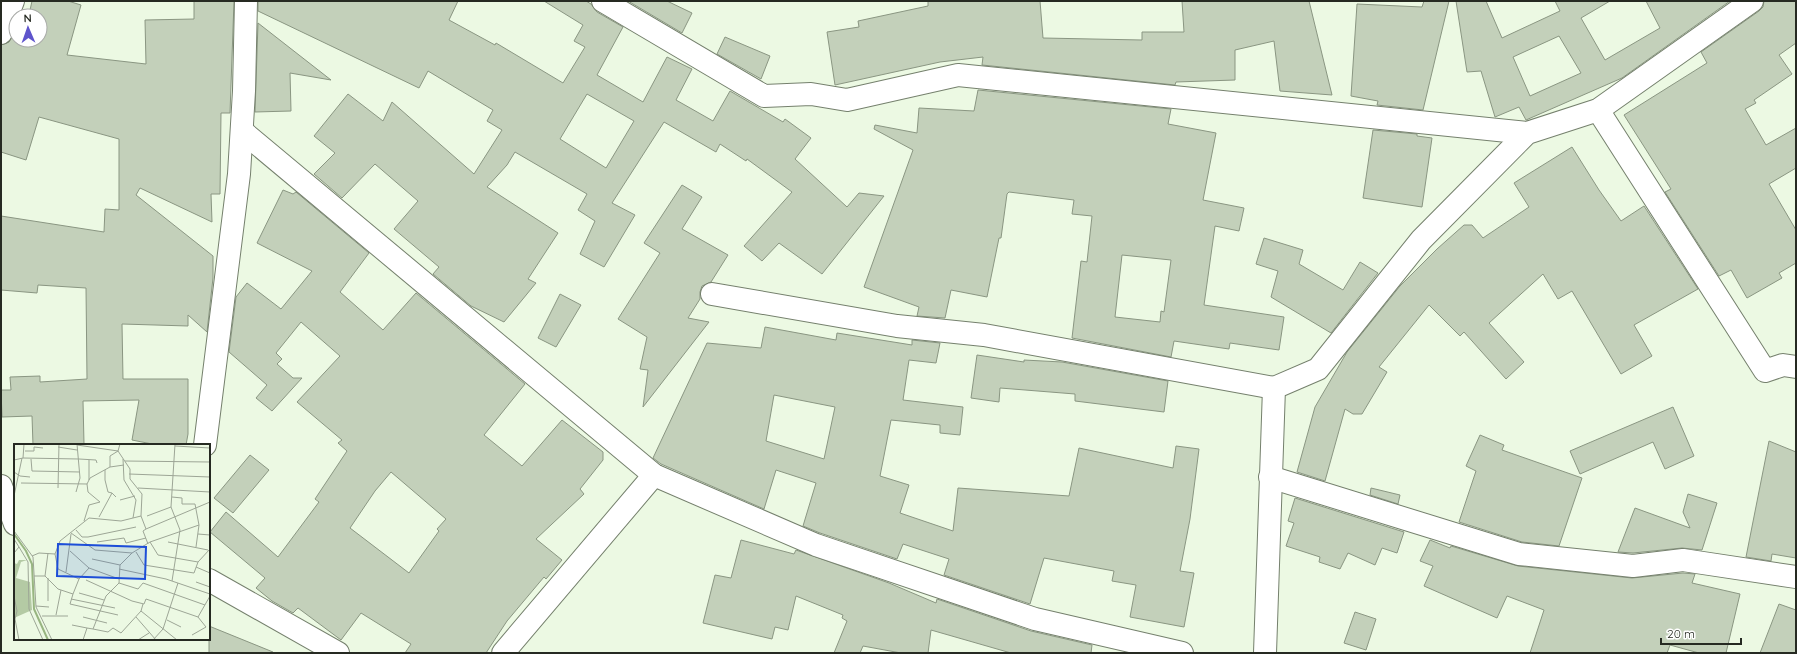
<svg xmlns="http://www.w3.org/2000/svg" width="1797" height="654" font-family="Quicksand,sans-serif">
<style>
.building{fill:#c3d0ba;stroke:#8a9682;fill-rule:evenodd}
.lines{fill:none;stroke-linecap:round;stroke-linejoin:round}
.street-casing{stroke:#75806d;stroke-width:24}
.street{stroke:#fff;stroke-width:22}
.inset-river{fill:none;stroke:#98b581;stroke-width:2}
.inset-road{fill:none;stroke:#9da696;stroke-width:1}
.view{fill:#1d4ed8;fill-opacity:0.15;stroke:#1d4ed8;stroke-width:2}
.inset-edge{fill:none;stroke:#262a22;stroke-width:2}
</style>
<rect width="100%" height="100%" fill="#ecf9e3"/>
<g class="building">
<path d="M32 1H68L81 5 67 55 146 64 145 20 194 19V1H234L230 113H221L220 194H211L212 222 140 188 136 195 213 256V278L207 332 188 315V326L122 324 123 379H188V434L186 445H157L132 440 139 400 83 401 84 444 33 445 32 416 2 417 1 390H11L10 377 40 376V382L87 379 86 288 38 285 37 293 1 290V216L104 232 105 209 119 210V139L39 117 26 160 1 152V45L9 42 16 29V40H40V16H21L23 11 29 15Z"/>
<path d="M258 1H458L449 20 495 45 496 43 563 83 585 47 574 41 583 25 544 1H586L591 4 597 12 623 27 597 75 643 102 667 57 692 69 676 100 713 121 730 91 783 122 785 119 811 138 795 159 847 207 859 193 884 196 822 274 779 243 762 261 744 246 792 192 747 159 746 161 720 144 716 152 664 122 612 203 635 215 604 267 580 254 595 221 578 210 587 194 515 152 507 165 487 187 558 233 528 279 536 283 504 322 471 306 433 274 439 267 394 229 418 201 375 164 342 198 314 174 335 153 314 136 348 94 383 121 392 102 474 174 502 130 487 121 493 110 428 71 419 88 258 11ZM587 94 634 121 606 168 560 139Z"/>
<path d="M628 1H667L692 13 682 33Z"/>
<path d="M928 1H1040L1043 38 1142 40V32H1184L1182 1H1309L1332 95 1280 91 1274 41 1235 50V80L1176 82 1175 85 982 65 983 57 940 62 835 85 827 32 859 27 858 21 928 6Z"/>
<path d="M1424 1H1449L1423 110 1377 105 1378 101 1351 96 1357 4 1422 7Z"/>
<path d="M1456 1H1486L1502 38 1560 11 1555 1H1610L1581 18 1605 60 1660 28 1646 1H1730L1622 78 1526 120 1519 107 1495 117 1481 71 1467 72ZM1559 36 1581 73 1530 96 1513 57Z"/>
<path d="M1764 1H1796V43L1779 55 1792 74 1754 100 1756 103 1745 109 1766 145 1796 128V168L1769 184 1796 230V263L1779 273 1782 278 1747 298 1731 270 1719 276 1665 192 1671 189 1624 115 1707 63 1701 52 1759 11 1763 7Z"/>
<path d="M258 23 331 80 290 73 291 111 255 112Z"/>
<path d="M725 37 770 56 761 79 717 54Z"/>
<path d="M978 90 1171 109 1168 124 1216 133 1203 200 1244 208 1239 231 1215 226 1204 305 1284 317 1279 350 1230 343 1229 349 1174 341 1171 357 1072 338 1081 261 1087 262 1092 216 1072 214 1074 200 1009 192 1007 194 1001 238H999L987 297 951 290 945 318 917 316 919 307 864 287 913 150 874 129 875 125 917 133 919 108 974 111ZM1122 255 1171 260 1164 312 1161 311 1160 322 1115 317Z"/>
<path d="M1373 130 1417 134V136L1432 138 1422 207 1363 198Z"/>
<path d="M1572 147 1599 190 1621 221 1644 206 1698 289 1634 325 1652 356 1621 374 1572 291 1558 299 1543 274 1489 323 1524 362 1506 379 1464 332 1460 336 1429 305 1379 367 1387 372 1362 414H1353L1345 409 1325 481 1297 472 1315 407 1347 352 1400 286 1437 249 1464 225H1472L1483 238 1529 207 1514 183Z"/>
<path d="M682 185 702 197 682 229 728 255 711 282 702 286 700 292V299L688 318 709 322 643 407 648 370 640 369 647 337 618 319 660 253 644 243Z"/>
<path d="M283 190 293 194 296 192 369 253 340 292 383 330 416 293 525 384 484 435 522 466 562 420 603 452V460L580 489 584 494 536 539 562 560 546 579 544 577 507 621 486 653H405L411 644 361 613 341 640 298 608 293 613 272 601 256 588 265 578 210 532 226 512 278 557 319 502 315 499 347 451 338 443 342 440 297 402 340 356 301 322 276 353 282 359 277 364 293 378H302L272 411 256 398 267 385 229 352 236 297 247 283 281 309 312 271 257 243ZM391 472 446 519 437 529 439 531 409 573 350 528 375 491Z"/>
<path d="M1264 238 1303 250 1299 264 1343 290 1360 262 1378 273 1331 333 1271 297 1278 271 1256 264Z"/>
<path d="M560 294 581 305 556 347 538 338Z"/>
<path d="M765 327 836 340 837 333 912 345V340L940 343 936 363 909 360 903 400 963 407 960 435 940 433V425L891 420 880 476 909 485 900 513 953 531 958 488 1069 496 1079 448 1173 468 1176 446 1199 449 1190 519 1180 571 1194 573 1184 627 1130 617 1136 585 1112 581 1114 571 1044 558 1030 604 944 575 949 559 903 544 897 559 820 533 803 526 816 483 776 470 764 509 661 464 653 458 707 343 761 348ZM774 395 835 407 824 459 766 441Z"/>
<path d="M977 355 1024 362V360L1062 362 1168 381 1164 412 1075 401V394L1000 388 999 402 971 398Z"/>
<path d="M1673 407 1694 456 1665 469 1653 442 1580 474 1570 451Z"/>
<path d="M1480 435 1504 445 1502 450 1582 478 1559 546 1522 542 1459 522 1476 471 1466 466Z"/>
<path d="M1769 441 1796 452V558L1772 554 1771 561 1746 557Z"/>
<path d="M250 455 269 470 233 513 214 498Z"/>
<path d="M1371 488 1400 495 1398 504 1370 495Z"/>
<path d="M1688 494 1717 503 1702 550 1682 548 1633 553 1618 552 1635 508 1690 528 1683 512Z"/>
<path d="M1295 498 1404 532 1397 553 1382 548 1375 565 1348 553 1340 569 1319 562 1320 557 1286 546 1294 523 1288 521Z"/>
<path d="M741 540 794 554 796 550 889 583 936 603 937 599 1031 631 1092 645 1091 653H1011L931 630 928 653H901L863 646 860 653H834L847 621 842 618 843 615 796 596 788 630 775 627 772 639 703 623 715 575 731 578Z"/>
<path d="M1430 540 1450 548 1451 546 1518 566 1632 578 1683 573 1695 574 1692 583 1740 594 1726 653H1699L1670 645 1667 653H1530L1544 610 1507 596 1497 618 1424 586 1433 566 1420 561Z"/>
<path d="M1779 604 1796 610V653H1760Z"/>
<path d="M1355 612 1376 619 1366 650 1344 643Z"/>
<path d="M209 626 273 652V653H209Z"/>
</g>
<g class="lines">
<g class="street-casing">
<g id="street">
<path d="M603 1 764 96 811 94 847 100 958 75 1527 133"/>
<path d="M1 33 13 1"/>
<path d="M1598 110 1765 371 1783 365 1796 367"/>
<path d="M242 131 654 475 816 545 1035 619 1182 653"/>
<path d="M712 294 897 326 984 335 1274 388"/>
<path d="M205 445 239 174 244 91 246 1"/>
<path d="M1270 477 1519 554 1633 566 1683 560 1796 577"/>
<path d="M1 486 15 524"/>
<path d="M209 580 338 653"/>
<path d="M503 653 654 475"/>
<path d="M1265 653 1274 388 1318 369 1421 240 1527 133 1598 110 1752 1"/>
</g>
</g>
<use href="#street" class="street"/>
</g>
<g transform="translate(14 444)">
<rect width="196" height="196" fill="#ecf9e3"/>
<path d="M5 116H13L7 118 2 134 16 138 18 166 0 174V119L3 120Z" fill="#b4caa4"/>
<path class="inset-river" d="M0 90 12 107 18 120 20 165 34 196"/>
<path class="inset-road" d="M63 1 104 7M161 2 196 4M44 3 63 6M11 7H20V3L29 4M9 14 10 0M17 15 18 27 66 28M109 15 110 36 122 56 119 74M0 16 9 14 65 15 82 16 83 19M75 16V36M111 17 196 18M96 23 110 21M91 26V36L94 48 98 49M0 28 6 32 16 33M115 30 196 33M7 39 73 40M44 44 45 0M124 44 196 48M62 48 66 34 63 0M106 56 121 52M86 58 74 48 73 40 76 34 96 23V12L104 7M0 67V52L8 14M127 72 132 85 196 58M133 72 157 63M85 73 98 49 102 53M70 77 75 61 86 58M132 85 129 87 134 100M62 86 68 93H74L122 83M0 87 19 113 22 163 38 196M57 89 81 106 118 109M184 90 196 91M0 95 5 103 0 109M83 98 110 94 112 99 132 94M136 98 144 111 184 118M154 98 194 106M5 103 14 118 15 165 29 196M182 103 185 81M56 107 75 124 105 135M122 108 130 121 180 129 184 118 196 105M41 110 46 97 75 74 107 77 127 72 128 50 116 35V25L104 7 106 0M18 112 25 109 41 110 44 125 65 135M78 115 106 121M182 123 196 129M105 125 152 135 196 150M52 128 57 90M20 132H31L44 145 59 150 56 160 104 171M31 132 34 109M72 136 118 157 130 160 132 155 184 173 192 183 178 191M158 137 166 86 157 63 161 0M182 138 196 143M105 139 124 145 129 139 191 161M65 149 90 156M59 150 65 135 75 124M0 152 3 167 1 175 5 196M57 155 101 164M34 157V134M22 162 35 163M127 167 163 196M42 171 47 146M28 172H54M69 173 93 179M122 173 142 196M184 173 196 152M153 176 167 183M58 181 73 184M79 185 94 188 99 184 107 189 127 167 129 160M69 196 73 184 79 185 92 152 105 139 106 121 118 109 136 98 185 81 181 60H168V54L158 53M124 196 135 189M139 196 149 185 164 139"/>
<path class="view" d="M44 100 132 103 131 135 43 132Z"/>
<rect width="196" height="196" class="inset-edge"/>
</g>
<rect width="1797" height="654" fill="none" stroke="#262a22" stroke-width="4"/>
<g transform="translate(28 28) rotate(358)"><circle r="19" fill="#ffffff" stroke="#a8aaa7"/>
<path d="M0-3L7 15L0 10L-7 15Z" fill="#5e54cc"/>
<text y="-6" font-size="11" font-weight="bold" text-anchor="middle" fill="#262a22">N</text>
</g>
<path d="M1661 638v6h80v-6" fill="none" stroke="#262a22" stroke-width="2"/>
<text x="1667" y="638" font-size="12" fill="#262a22" stroke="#ffffff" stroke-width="3" paint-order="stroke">20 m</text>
</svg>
